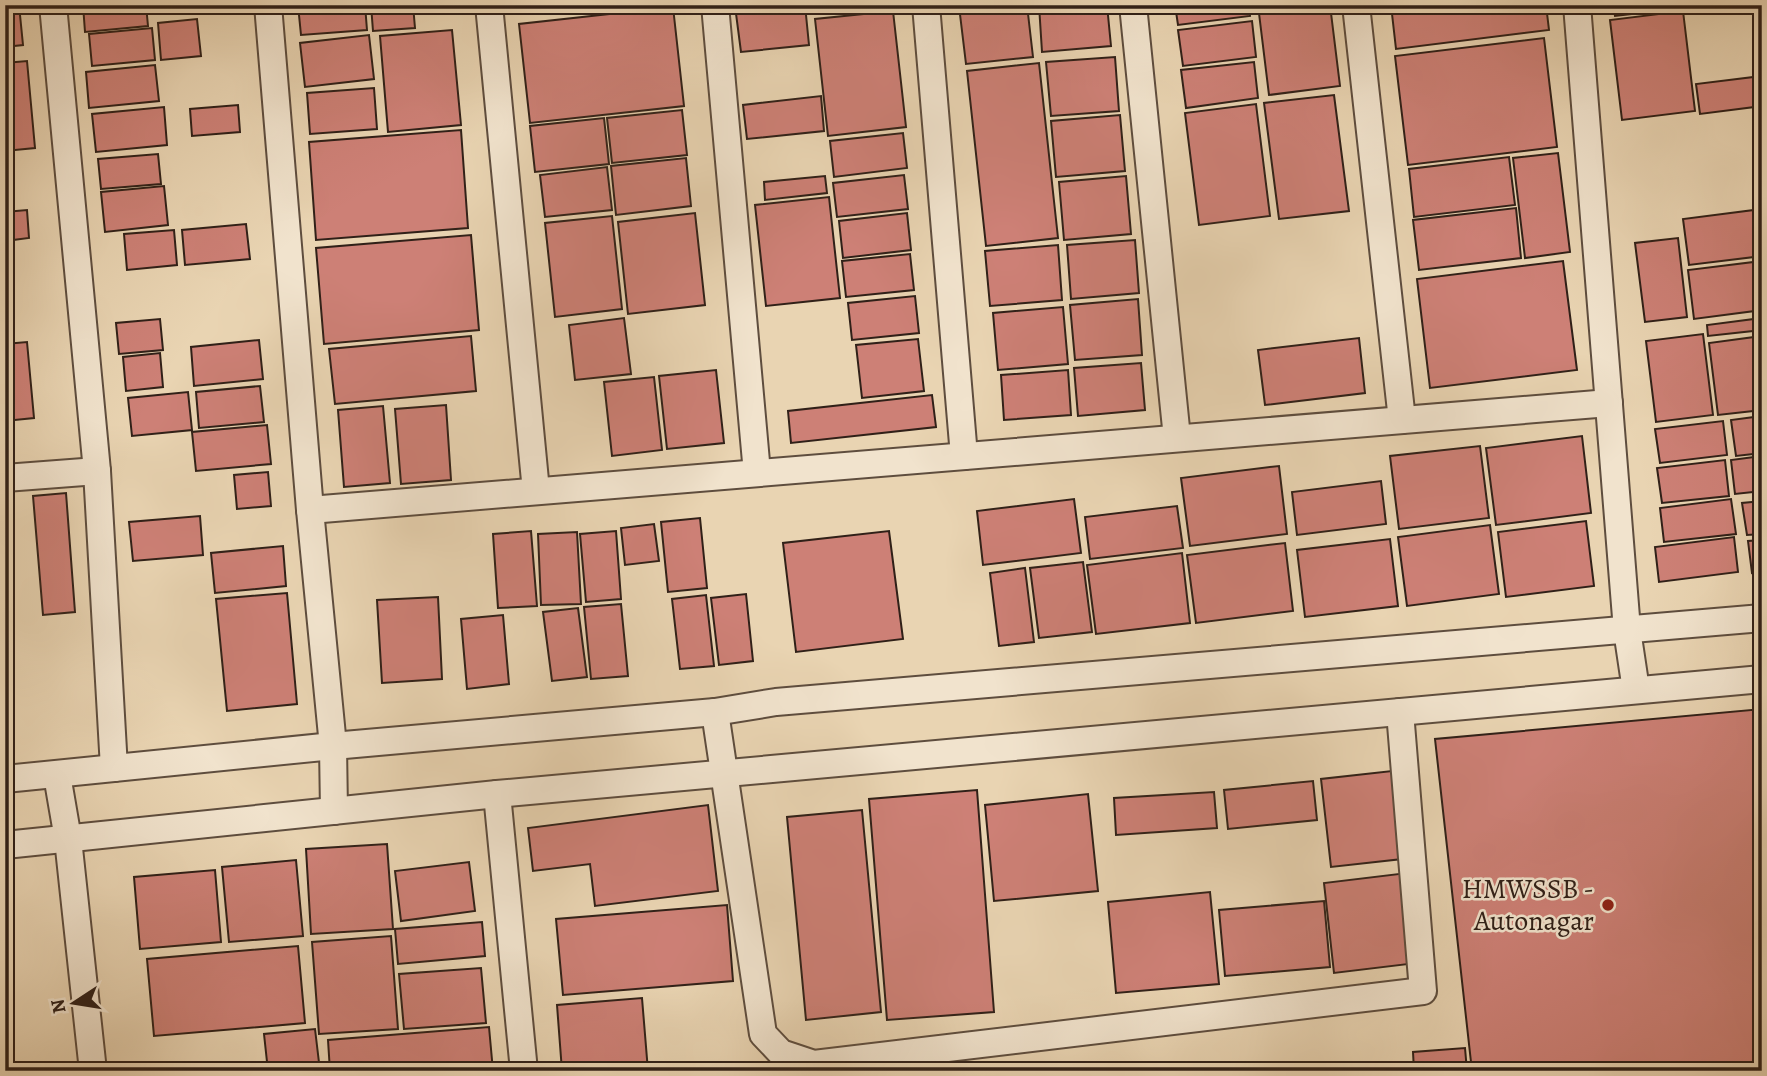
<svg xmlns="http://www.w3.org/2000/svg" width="1767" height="1076" font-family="Alegreya,serif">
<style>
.building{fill:#cd8076;stroke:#302018;stroke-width:2}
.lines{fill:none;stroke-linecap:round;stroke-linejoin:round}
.street-casing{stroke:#5e4d3e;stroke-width:30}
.street{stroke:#f1e3cd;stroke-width:26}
.poi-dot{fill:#8f2418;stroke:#f1e3cd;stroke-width:2.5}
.labels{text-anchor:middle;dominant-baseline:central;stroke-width:5;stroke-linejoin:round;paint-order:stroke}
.poi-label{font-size:28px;fill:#302018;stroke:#f1e3cd;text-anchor:end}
</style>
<rect width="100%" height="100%" fill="#e9d4b2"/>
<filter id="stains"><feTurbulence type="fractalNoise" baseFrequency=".00286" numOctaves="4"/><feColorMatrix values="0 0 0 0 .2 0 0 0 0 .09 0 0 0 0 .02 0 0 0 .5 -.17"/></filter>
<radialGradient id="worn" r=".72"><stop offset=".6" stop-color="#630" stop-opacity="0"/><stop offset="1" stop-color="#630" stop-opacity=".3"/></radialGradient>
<g class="building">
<path d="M5 5H19L23 45 5 47Z"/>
<path d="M83 5H146L148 26 85 32Z"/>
<path d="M298 5H365L367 30 301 35Z"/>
<path d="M371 5H413L415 28 373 31Z"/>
<path d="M597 5H641L597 10Z"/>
<path d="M746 5H805L809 45 741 52 735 6Z"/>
<path d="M1027 5 1033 57 966 64 959 6Z"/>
<path d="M1039 5H1107L1111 46 1042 52Z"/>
<path d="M1175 5H1249L1250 16 1178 25Z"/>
<path d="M1258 5H1330L1340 86 1269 95Z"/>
<path d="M1391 5H1546L1549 30 1396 49Z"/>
<path d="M1613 5H1684V8L1615 16Z"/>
<path d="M673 7 684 106 530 123 519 24Z"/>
<path d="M893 11 906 127 828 136 815 19Z"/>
<path d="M1683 11 1695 111 1622 120 1610 20Z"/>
<path d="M197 19 201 56 161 60 158 23Z"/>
<path d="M1252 21 1256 57 1183 66 1178 30Z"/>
<path d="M152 28 155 60 92 66 89 34Z"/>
<path d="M452 30 461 125 388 132 380 36Z"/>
<path d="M369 35 374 79 305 87 300 43Z"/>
<path d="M1544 38 1557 147 1408 165 1395 56Z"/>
<path d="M1115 57 1119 111 1051 116 1046 62Z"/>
<path d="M27 61 35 148 5 151V63Z"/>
<path d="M1254 62 1258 98 1186 108 1181 70Z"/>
<path d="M1039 63 1058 238 986 246 967 71Z"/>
<path d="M155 65 159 101 89 108 86 72Z"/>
<path d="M1762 76V106L1700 114 1696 84Z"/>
<path d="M374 88 377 129 310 134 307 93Z"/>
<path d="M1334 95 1349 211 1279 219 1264 103Z"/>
<path d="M821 96 824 131 747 139 743 105Z"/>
<path d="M1256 104 1270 216 1199 225 1185 113Z"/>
<path d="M238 105 240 132 192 136 190 109Z"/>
<path d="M164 107 167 145 96 152 92 114Z"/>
<path d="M682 110 687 155 612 163 607 118Z"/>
<path d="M1120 115 1125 171 1056 177 1051 121Z"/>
<path d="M604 118 609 164 535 172 530 126Z"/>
<path d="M461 130 468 228 316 240 309 142Z"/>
<path d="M903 133 907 168 834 177 830 141Z"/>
<path d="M1558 153 1570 252 1525 258 1513 158Z"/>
<path d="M158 154 161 184 101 189 98 159Z"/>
<path d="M1509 157 1515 205 1414 217 1409 169Z"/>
<path d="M686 158 691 206 616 215 611 166Z"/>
<path d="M607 167 612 210 545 217 540 175Z"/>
<path d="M904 175 908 209 837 217 833 183Z"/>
<path d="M825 176 827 193 765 200 764 182Z"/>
<path d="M1126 176 1131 234 1064 240 1059 182Z"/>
<path d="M164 186 168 225 105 232 101 192Z"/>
<path d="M829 197 840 298 766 306 755 205Z"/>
<path d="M1516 208 1521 258 1419 270 1413 220Z"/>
<path d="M1762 209V256L1689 265 1683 219Z"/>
<path d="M27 210 29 238 5 241V212Z"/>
<path d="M695 213 705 305 628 314 618 222Z"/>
<path d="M907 213 911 250 843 258 839 221Z"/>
<path d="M612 216 622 309 555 317 545 223Z"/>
<path d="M246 224 250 259 185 265 182 230Z"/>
<path d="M174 230 177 265 127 270 124 234Z"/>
<path d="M471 235 479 330 324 344 316 248Z"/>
<path d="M1678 238 1687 317 1645 322 1635 243Z"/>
<path d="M1135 240 1139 293 1071 299 1067 245Z"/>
<path d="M1058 245 1062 300 990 306 985 251Z"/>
<path d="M910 254 914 290 846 297 842 261Z"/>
<path d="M1563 261 1577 370 1430 388 1417 279Z"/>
<path d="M1762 261V310L1694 319 1688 270Z"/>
<path d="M915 296 919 333 852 340 848 303Z"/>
<path d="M1138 299 1142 355 1075 360 1070 305Z"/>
<path d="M1063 307 1068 364 998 370 993 313Z"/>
<path d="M624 318 631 374 575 380 569 325Z"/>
<path d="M1762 318V330L1708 336 1707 325Z"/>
<path d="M160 319 163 350 119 354 116 323Z"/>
<path d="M1703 334 1713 415 1656 422 1646 341Z"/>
<path d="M471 336 476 391 335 404 329 349Z"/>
<path d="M1762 336V410L1718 415 1709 343Z"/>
<path d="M1359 338 1365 393 1265 405 1258 350Z"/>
<path d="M918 339 924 391 862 398 856 345Z"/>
<path d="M259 340 263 379 194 386 191 347Z"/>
<path d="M27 342 34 418 5 421V344Z"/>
<path d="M160 353 163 387 126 391 123 357Z"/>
<path d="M1141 363 1145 410 1078 416 1074 368Z"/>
<path d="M716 370 724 443 667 449 659 376Z"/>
<path d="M1068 370 1071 415 1004 420 1001 375Z"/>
<path d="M654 377 662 450 612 456 604 382Z"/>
<path d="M260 386 264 422 199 428 196 392Z"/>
<path d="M188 392 192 430 132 436 128 398Z"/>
<path d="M932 395 936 427 791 443 788 411Z"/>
<path d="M446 405 451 480 401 484 395 409Z"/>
<path d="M383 406 390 483 344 487 338 410Z"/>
<path d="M1762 416V453L1736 456 1731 420Z"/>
<path d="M1723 421 1727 455 1660 463 1655 429Z"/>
<path d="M267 425 271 464 196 471 192 432Z"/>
<path d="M1582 436 1591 513 1496 525 1486 448Z"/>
<path d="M1480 446 1489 518 1399 529 1390 456Z"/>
<path d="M1762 456V491L1735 494 1731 460Z"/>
<path d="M1725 460 1729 496 1662 503 1657 468Z"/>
<path d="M1279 466 1287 534 1190 546 1181 478Z"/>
<path d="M268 472 271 506 237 509 234 475Z"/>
<path d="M1381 481 1386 524 1297 535 1292 492Z"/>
<path d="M66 493 75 612 43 615 33 496Z"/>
<path d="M1074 499 1081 553 983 565 977 511Z"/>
<path d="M1731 499 1736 534 1664 542 1660 508Z"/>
<path d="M1762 501V534L1747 535 1742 503Z"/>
<path d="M1177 506 1183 548 1090 559 1085 517Z"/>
<path d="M200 516 203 555 133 561 129 522Z"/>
<path d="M700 518 707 588 668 592 661 522Z"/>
<path d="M1586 521 1594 586 1506 597 1498 532Z"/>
<path d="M654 524 659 561 625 565 621 528Z"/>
<path d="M1490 525 1499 594 1407 606 1398 537Z"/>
<path d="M531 531 537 606 498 608 493 534Z"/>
<path d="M616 531 621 599 586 602 580 534Z"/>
<path d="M889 531 903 639 796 652 783 543Z"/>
<path d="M577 532 581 604 541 605 538 534Z"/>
<path d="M1734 537 1738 572 1659 582 1655 547Z"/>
<path d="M1390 539 1398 606 1305 617 1297 550Z"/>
<path d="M1762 540V571L1752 573 1748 541Z"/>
<path d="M1285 543 1293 611 1196 623 1187 555Z"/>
<path d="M283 546 286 586 215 593 211 553Z"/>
<path d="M1182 553 1190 623 1096 634 1087 565Z"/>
<path d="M1083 562 1092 632 1039 638 1030 568Z"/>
<path d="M1025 568 1034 642 999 646 990 573Z"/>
<path d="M287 593 297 704 227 711 216 599Z"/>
<path d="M746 594 753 661 719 665 711 598Z"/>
<path d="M706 595 714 666 680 669 672 599Z"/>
<path d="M438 597 442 679 382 683 377 600Z"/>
<path d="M621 604 628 676 591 679 584 607Z"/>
<path d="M578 608 587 677 552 681 543 612Z"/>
<path d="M503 615 509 684 467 689 461 619Z"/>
<path d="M1762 709V1071H1472L1435 739Z"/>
<path d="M1401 770 1411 858 1331 867 1321 779Z"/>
<path d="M1313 781 1317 820 1228 829 1224 790Z"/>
<path d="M977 790 994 1012 887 1020 869 799Z"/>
<path d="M1214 792 1217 828 1116 835 1114 798Z"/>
<path d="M1088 794 1098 891 994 901 985 805Z"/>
<path d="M708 805 718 891 595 906 590 864 533 871 528 828Z"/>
<path d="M862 810 881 1012 806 1020 787 817Z"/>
<path d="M387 844 393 929 311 934 306 849Z"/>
<path d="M296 860 303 936 229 942 222 867Z"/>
<path d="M469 862 475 911 401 921 395 871Z"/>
<path d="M215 870 221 942 140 949 134 877Z"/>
<path d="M1407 873 1417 963 1334 973 1324 883Z"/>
<path d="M1210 892 1219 984 1116 993 1108 902Z"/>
<path d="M1324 901 1330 967 1225 976 1219 910Z"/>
<path d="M727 905 733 981 563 995 556 919Z"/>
<path d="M482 922 485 956 398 964 395 929Z"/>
<path d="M391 936 398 1029 319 1034 312 942Z"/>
<path d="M298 946 305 1023 154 1036 147 959Z"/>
<path d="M481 968 486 1023 404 1029 399 974Z"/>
<path d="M642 998 648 1071H562L557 1005Z"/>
<path d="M489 1027 493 1071H330L328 1040Z"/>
<path d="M315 1029 320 1071H268L264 1034Z"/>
<path d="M1465 1048 1467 1071H1414L1413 1052Z"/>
</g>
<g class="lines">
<g class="street-casing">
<g id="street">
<path d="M53 5 97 471 114 768"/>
<path d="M268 5 310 510 333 746 334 811"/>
<path d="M489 5 536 491"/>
<path d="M715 5 757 473"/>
<path d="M926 5 964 456"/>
<path d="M1133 5 1177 438"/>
<path d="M1356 5 1402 420"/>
<path d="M1577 5 1627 630 1636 690"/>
<path d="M5 478 97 471"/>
<path d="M310 510 1609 403"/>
<path d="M715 712 763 1034 781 1053 814 1064 1423 991 1400 712"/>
<path d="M57 775 68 839 93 1071"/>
<path d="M5 779 333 746 715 712 776 702 1762 618"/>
<path d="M497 794 524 1071"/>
<path d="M5 845 497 794 1762 679"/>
</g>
</g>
<use href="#street" class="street"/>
</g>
<circle class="poi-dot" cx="1608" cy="905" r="7"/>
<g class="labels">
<g class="poi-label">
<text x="1594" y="889">HMWSSB -<tspan x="1594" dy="32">Autonagar</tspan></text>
</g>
</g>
<rect width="1767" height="1076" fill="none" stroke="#e9d4b2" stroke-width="28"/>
<rect x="7" y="7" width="1753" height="1062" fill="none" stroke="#302018" stroke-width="3.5"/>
<rect x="14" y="14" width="1739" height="1048" fill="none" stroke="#302018" stroke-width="2"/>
<g transform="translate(74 1003) rotate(258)" stroke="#f1e3cd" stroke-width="5" paint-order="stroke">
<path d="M0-5L12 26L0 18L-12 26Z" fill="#302018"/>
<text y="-10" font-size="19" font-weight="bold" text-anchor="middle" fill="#302018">N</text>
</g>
<rect width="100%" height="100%" filter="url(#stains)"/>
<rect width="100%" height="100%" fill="url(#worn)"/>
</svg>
